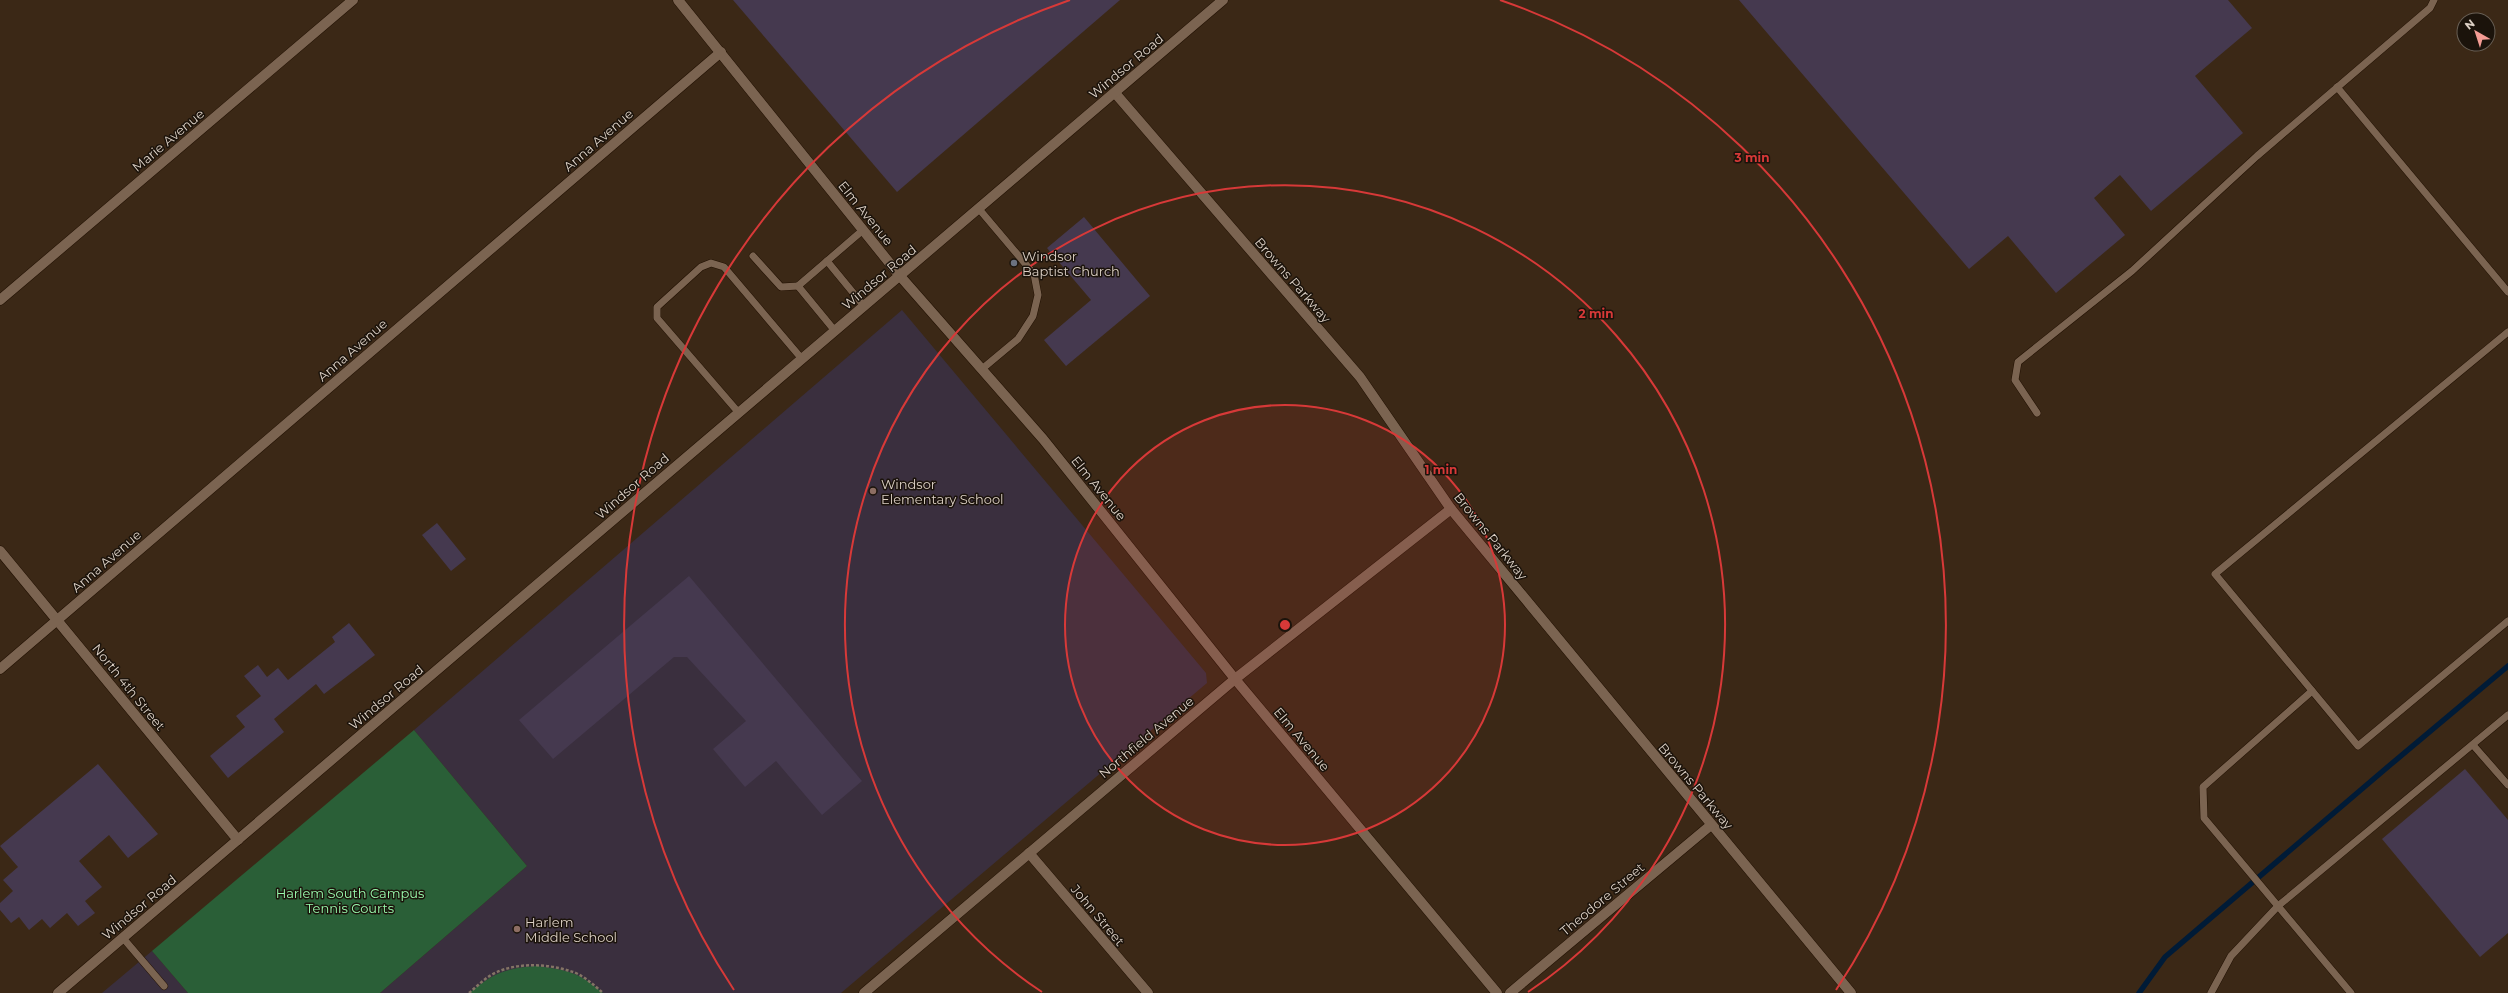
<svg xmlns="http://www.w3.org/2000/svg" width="2508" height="993" font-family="Montserrat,sans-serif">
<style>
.education{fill:#3a2f3e}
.green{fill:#2a5f37}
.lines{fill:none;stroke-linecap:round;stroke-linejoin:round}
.stream{stroke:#001b37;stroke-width:5.5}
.building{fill:#45394f}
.service-casing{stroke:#211002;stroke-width:8}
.minor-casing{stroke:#211002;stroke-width:11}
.tertiary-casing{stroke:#211002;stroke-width:11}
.path{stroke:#847465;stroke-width:2.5;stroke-dasharray:3 2;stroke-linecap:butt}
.service{stroke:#7b6451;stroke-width:7}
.minor{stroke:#7b6451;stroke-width:10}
.tertiary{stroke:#7b6451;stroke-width:10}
.ring{fill:none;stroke:#d73938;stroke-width:2}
.worship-dot{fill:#6b7280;stroke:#1b130b;stroke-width:1.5}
.education-dot{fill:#8d6e63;stroke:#1b130b;stroke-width:1.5}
.labels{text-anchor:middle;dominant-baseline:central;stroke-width:3;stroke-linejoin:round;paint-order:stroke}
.street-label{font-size:13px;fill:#dcd0c5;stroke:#1b130b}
.poi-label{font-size:13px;fill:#dcd0c5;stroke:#1b130b;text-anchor:start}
.park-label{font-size:13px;fill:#99fcae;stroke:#1b130b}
.centre{fill:#d73938;stroke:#1b130b;stroke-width:2}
.ring-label{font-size:12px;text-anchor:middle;font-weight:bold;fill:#d73938;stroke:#1b130b;stroke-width:3;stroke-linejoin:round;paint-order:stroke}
</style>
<rect width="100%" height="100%" fill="#3b2816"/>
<g class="education">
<path d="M902 310 1206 673 1207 683 841 993H380L527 866 414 730Z"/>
<path d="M152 951 188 993H102Z"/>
</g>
<g class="green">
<path d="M414 730 527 866 380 993H188L152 951Z"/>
<path d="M537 966C567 970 579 972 603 993H469C493 973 506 968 537 966Z"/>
</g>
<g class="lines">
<path class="stream" d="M2139 993 2165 957 2390 765 2508 666"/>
</g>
<g class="building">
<path d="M733 0H1120L897 192Z"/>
<path d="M1739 0H2228L2252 28 2195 76 2243 133 2151 211 2120 175 2094 198 2125 235 2056 293 2008 236 1969 269Z"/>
<path d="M1084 217 1150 296 1066 366 1044 340 1091 300 1047 248Z"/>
<path d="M437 523 466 559 451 571 422 535Z"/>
<path d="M689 576 862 781 822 815 776 761 745 787 713 749 746 721 687 657H674L553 759 519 720Z"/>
<path d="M349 623 375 655 324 694 316 684 274 719 284 732 228 778 210 756 245 727 236 716 261 696 244 676 258 665 267 677 278 668 288 680 335 642 332 637Z"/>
<path d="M98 764 158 834 128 858 109 835 79 861 102 887 85 901 95 913 78 926 67 913 50 928 42 919 29 930 19 917 11 923 0 910V903L13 891 3 880 18 867 0 846Z"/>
<path d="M2465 769 2508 820V933L2480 957 2382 839Z"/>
</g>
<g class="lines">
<g class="service-casing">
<g id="service">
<path d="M2337 87 2508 292"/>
<path d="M979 209 1034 274 1038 295 1033 316 1018 339 982 369"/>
<path d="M753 256 781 287 798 286"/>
<path d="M827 261 864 306"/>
<path d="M835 331 798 286 863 230"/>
<path d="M2508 332 2215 574 2358 746 2508 621"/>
<path d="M739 413 657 318V307L701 267 711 263 724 267 802 359"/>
<path d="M2037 413 2015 380 2018 362 2132 271 2257 156 2430 8 2434 0"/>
<path d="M2312 691 2203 787 2204 818 2351 993"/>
<path d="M2473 745 2508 785"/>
<path d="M123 938 164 986"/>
<path d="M2211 993 2231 956 2278 906 2508 715"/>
</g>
</g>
<g class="minor-casing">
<g id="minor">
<path d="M678 0 900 276 1043 439 1235 679 1497 993"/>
<path d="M1115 93 1360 377 1451 509 1851 993"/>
<path d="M0 300 353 0"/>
<path d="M0 551 238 840"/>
<path d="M0 669 721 52"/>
<path d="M1029 853 1148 993"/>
<path d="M864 993 1235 679 1451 509"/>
<path d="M1510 993 1711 825"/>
</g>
</g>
<g class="tertiary-casing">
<path id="tertiary" d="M58 993 1223 0"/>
</g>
<path class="path" d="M469 993C475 988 481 982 488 977 510 962 545 963 570 971 582 974 594 985 603 993"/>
<use href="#service" class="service"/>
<use href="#minor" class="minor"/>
<use href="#tertiary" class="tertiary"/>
</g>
<circle cx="1285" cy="625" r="220" fill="#d73938" fill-opacity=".12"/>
<g class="ring">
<circle cx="1285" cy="625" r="220"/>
<path d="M1042 992A440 440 0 1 1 1528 992"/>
<path d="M734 990A661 661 0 0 1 1070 0M1500 0A661 661 0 0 1 1836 990"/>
</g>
<circle class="worship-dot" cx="1014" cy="263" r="4"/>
<g class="education-dot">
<circle cx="873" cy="491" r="4"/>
<circle cx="517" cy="929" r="4"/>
</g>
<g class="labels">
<g class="street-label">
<text transform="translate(1126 66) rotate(-40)">Windsor Road</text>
<text transform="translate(168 140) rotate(-40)">Marie Avenue</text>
<text transform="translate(598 140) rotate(-41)">Anna Avenue</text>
<text transform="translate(866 213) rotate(51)">Elm Avenue</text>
<text transform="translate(879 277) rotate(-40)">Windsor Road</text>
<text transform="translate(1293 280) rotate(49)">Browns Parkway</text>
<text transform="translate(352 350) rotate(-41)">Anna Avenue</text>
<text transform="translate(632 486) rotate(-41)">Windsor Road</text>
<text transform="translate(1099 488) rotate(51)">Elm Avenue</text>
<text transform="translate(1491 536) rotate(51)">Browns Parkway</text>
<text transform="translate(106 561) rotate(-41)">Anna Avenue</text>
<text transform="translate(129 687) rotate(51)">North 4th Street</text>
<text transform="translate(386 697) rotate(-40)">Windsor Road</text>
<text transform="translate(1146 737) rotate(-40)">Northfield Avenue</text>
<text transform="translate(1302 739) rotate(50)">Elm Avenue</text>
<text transform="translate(1696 786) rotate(50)">Browns Parkway</text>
<text transform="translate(1602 899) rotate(-40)">Theodore Street</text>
<text transform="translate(139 907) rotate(-40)">Windsor Road</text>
<text transform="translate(1098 915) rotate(50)">John Street</text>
</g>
<g class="poi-label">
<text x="1022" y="256">Windsor<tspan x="1022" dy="15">Baptist Church</tspan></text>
<text x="881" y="484">Windsor<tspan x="881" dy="15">Elementary School</tspan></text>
<text x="525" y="922">Harlem<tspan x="525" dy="15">Middle School</tspan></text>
</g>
<g class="park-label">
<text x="350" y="893">Harlem South Campus<tspan x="350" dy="15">Tennis Courts</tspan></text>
</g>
</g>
<circle cx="1285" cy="625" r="6" class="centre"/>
<g class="ring-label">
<text x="1752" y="162">3 min</text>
<text x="1596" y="318">2 min</text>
<text x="1441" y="474">1 min</text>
</g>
<g transform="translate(2476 32) rotate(321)"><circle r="19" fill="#1b130b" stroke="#685f55"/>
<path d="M0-3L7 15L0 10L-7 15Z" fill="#f59c94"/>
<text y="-6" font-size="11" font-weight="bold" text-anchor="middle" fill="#dcd0c5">N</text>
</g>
</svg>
